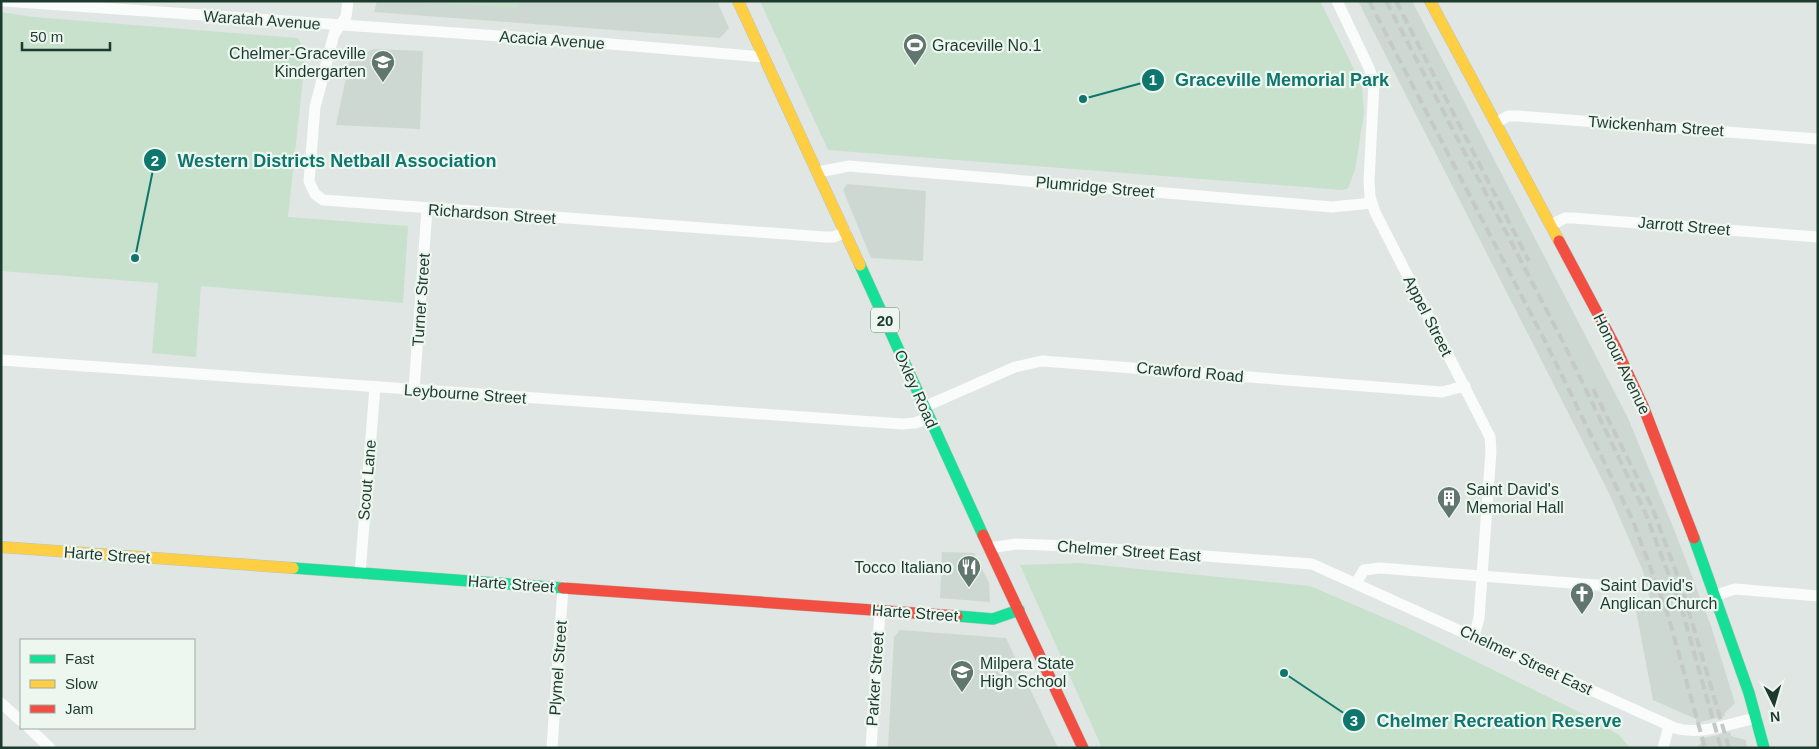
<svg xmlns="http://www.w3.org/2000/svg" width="1819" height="749" font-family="Helvetica,sans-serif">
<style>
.built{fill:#cdd8d2}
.green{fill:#c7e1cc}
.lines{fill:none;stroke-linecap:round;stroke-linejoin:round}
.fast-casing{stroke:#b9c3be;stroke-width:12}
.slow-casing{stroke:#b9c3be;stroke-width:12}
.jam-casing{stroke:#b9c3be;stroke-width:12}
.street{stroke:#fafbfb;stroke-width:11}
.fast{stroke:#16e098;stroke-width:11}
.slow{stroke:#ffcf43;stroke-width:11}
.jam{stroke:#f24e42;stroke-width:11}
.rail{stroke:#c5c9c7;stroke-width:4;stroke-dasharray:10 5;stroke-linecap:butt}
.labels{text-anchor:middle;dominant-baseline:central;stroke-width:4.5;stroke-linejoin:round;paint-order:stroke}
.shield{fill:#edf7f0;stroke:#5b7369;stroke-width:1}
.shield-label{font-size:15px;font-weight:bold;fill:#1d3a2f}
.street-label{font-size:16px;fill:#1d3a2f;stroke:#edf7f0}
.poi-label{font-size:16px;fill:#1d3a2f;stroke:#edf7f0;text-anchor:start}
.leader{fill:none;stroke:#0f766e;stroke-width:2}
.callout-dot{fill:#0f766e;stroke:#edf7f0;stroke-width:2}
.mark-label{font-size:15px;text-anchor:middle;font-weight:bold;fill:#fff}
.callout-label{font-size:18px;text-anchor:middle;font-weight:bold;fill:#0f766e;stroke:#edf7f0;stroke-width:4.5;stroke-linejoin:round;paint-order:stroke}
</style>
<rect width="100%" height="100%" fill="#e0e6e3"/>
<g class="built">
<path d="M377 1H717L729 28 720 38 374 12Z"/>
<path d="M1358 1H1412L1628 418 1675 532 1711 626 1735 703 1725 713V716L1696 723V719L1653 700 1634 600 1650 599 1643 571 1608 491Z"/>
<path d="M374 49 423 51 420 129 336 125 350 59Z"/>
<path d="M847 184 926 191 923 261 871 258 843 190Z"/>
<path d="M942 552 974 553 989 583 990 602 940 598Z"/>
<path d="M900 630 1006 638 1058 748H888L894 637Z"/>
<path d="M1730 732 1731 736 1746 740 1747 748H1696L1701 743 1700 739Z"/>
</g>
<g class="green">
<path d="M396 1H521L517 8Z"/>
<path d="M760 1H1320L1362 85 1364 113 1355 170 1348 188 1343 190 828 150Z"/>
<path d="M1 12 33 17 298 38 303 48 304 69 288 217 408 226 403 303 201 286 196 357 152 353 158 283 1 271Z"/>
<path d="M1079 563 1310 586 1408 628 1593 719 1619 735 1630 748H1102L1020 565Z"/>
</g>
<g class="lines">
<g class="fast-casing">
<g id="fast">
<path d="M860 265 983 535"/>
<path d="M1694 538 1749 693 1764 748"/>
<path d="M293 568 563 588"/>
<path d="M957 616 993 619 1019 610"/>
</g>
</g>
<g class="slow-casing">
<g id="slow">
<path d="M738 1 860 265"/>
<path d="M1430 1 1559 241"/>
<path d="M1 547 293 568"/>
</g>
</g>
<g class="jam-casing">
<g id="jam">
<path d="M1559 241 1615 346 1643 406 1694 538"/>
<path d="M983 535 1083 748"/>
<path d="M563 588 957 616"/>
</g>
</g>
<g class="street">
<path d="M4 1 599 43 763 57"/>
<path d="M348 1 346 17 334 34 315 107 309 181 315 194 323 200 825 237H834L845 232"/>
<path d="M1337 1 1369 68 1374 83 1369 181 1370 197 1375 212 1490 437 1491 451 1479 618 1474 636"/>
<path d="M1496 123 1508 116H1518L1818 139"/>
<path d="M818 172 849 166 1332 207 1372 203"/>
<path d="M1551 225 1565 218H1573L1818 237"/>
<path d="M1 360 902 424 915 423 928 418"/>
<path d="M414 390 427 209"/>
<path d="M924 407 1015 367 1042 361 1442 392 1465 386"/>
<path d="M989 548 1016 544 1070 546 1312 564 1675 728C1701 736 1730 723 1756 718"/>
<path d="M360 573 375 387"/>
<path d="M1356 583 1364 570 1380 568 1622 587"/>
<path d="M1716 595 1735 589 1818 596"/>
<path d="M1 703 21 721"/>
<path d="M29 728 50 748"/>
<path d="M552 748 563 587"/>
<path d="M871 748 880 611"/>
<path d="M1663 748 1669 726"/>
</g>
<use href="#fast" class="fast"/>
<use href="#slow" class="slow"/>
<use href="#jam" class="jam"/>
<g class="rail">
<path d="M1369 1 1547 345 1633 521 1668 615 1705 748"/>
<path d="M1386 1 1561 338 1645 512 1682 610 1721 748"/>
<path d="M1396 1 1529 261"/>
<path d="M1593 389 1652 507 1682 588 1729 748"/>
</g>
</g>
<defs>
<g id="stadium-pin" transform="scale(1.25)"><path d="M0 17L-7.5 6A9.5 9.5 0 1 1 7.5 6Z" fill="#61766e" stroke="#edf7f0"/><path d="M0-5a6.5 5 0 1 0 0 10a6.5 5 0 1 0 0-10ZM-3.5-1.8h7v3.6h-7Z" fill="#fff"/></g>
<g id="school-pin" transform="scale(1.25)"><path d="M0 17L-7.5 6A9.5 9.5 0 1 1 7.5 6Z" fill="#61766e" stroke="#edf7f0"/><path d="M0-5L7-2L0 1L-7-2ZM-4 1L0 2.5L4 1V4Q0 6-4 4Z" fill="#fff"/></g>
<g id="building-pin" transform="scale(1.25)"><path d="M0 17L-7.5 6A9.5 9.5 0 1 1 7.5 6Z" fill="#61766e" stroke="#edf7f0"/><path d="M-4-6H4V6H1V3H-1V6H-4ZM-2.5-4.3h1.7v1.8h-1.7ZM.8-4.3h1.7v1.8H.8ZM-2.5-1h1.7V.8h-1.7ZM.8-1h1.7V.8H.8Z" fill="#fff"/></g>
<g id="restaurant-pin" transform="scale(1.25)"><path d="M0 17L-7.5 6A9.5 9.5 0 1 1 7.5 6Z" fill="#61766e" stroke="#edf7f0"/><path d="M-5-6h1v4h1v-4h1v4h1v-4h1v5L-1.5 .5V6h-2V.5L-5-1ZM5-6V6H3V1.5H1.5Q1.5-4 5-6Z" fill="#fff"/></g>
<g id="church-pin" transform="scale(1.25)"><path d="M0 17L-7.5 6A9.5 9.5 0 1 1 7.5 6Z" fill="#61766e" stroke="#edf7f0"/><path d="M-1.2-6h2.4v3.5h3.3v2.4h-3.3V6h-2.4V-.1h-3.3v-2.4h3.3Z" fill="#fff"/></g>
</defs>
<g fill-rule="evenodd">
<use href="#stadium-pin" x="915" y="45"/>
<use href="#school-pin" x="383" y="62"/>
<use href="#building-pin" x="1449" y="498"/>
<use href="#restaurant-pin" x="969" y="567"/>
<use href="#church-pin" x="1582" y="594"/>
<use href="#school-pin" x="962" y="672"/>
</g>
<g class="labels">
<rect class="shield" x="871" y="307.5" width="28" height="25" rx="4"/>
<g class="shield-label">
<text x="885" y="320">20</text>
</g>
<g class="street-label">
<text transform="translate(262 20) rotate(4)">Waratah Avenue</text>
<text transform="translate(552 40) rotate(4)">Acacia Avenue</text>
<text transform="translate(1656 126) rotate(4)">Twickenham Street</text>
<text transform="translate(1095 187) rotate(5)">Plumridge Street</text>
<text transform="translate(492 214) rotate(4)">Richardson Street</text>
<text transform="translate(1684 226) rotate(5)">Jarrott Street</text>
<text transform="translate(421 300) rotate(-86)">Turner Street</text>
<text transform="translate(1428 316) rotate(63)">Appel Street</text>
<text transform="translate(1622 364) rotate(64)">Honour Avenue</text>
<text transform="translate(1190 372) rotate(5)">Crawford Road</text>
<text transform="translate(916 389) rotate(66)">Oxley Road</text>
<text transform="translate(465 394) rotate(4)">Leybourne Street</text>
<text transform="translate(367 480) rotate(-85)">Scout Lane</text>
<text transform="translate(1129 551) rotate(4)">Chelmer Street East</text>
<text transform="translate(107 555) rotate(4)">Harte Street</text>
<text transform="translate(511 584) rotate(4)">Harte Street</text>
<text transform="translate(915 613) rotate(4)">Harte Street</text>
<text transform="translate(1526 660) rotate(25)">Chelmer Street East</text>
<text transform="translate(558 668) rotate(-86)">Plymel Street</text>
<text transform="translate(875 679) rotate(-86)">Parker Street</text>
</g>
<g class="poi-label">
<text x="932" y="45">Graceville No.1</text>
<text x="366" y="53" text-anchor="end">Chelmer-Graceville<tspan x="366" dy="18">Kindergarten</tspan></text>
<text x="1466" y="489">Saint David's<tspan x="1466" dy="18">Memorial Hall</tspan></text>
<text x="952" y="567" text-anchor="end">Tocco Italiano</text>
<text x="1600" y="585">Saint David's<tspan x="1600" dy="18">Anglican Church</tspan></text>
<text x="980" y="663">Milpera State<tspan x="980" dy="18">High School</tspan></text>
</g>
</g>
<path class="leader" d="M1083 99L1153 80M135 258L155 160M1284 673L1354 720"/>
<g class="callout-dot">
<circle cx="1083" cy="99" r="5"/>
<circle cx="135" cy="258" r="5"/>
<circle cx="1284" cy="673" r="5"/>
<circle cx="1153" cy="80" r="12"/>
<circle cx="155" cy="160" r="12"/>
<circle cx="1354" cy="720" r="12"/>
</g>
<g class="mark-label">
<text x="1153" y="85">1</text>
<text x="155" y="166">2</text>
<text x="1354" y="726">3</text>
</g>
<g class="callout-label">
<text x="1282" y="86">Graceville Memorial Park</text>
<text x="337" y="167">Western Districts Netball Association</text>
<text x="1499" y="727">Chelmer Recreation Reserve</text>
</g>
<rect width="1819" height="749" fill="none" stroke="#1d3a2f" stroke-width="5"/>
<rect x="20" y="639" width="175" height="90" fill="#edf7f0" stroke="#9aaba3"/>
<rect x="30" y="655" width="25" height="8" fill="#16e098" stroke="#9aaba3"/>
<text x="65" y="664" font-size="15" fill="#1d3a2f">Fast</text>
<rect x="30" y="680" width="25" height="8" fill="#ffcf43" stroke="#9aaba3"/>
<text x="65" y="689" font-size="15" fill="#1d3a2f">Slow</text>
<rect x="30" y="705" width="25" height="8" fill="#f24e42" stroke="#9aaba3"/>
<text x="65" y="714" font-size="15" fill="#1d3a2f">Jam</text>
<g transform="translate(1774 704) rotate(175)" stroke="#edf7f0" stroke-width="4" paint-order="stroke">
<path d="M0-4L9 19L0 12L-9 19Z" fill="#1d3a2f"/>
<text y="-8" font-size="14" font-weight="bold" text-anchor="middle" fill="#1d3a2f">N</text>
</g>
<path d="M22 42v8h88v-8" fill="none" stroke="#1d3a2f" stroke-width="2.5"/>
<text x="30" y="42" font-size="15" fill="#1d3a2f" stroke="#edf7f0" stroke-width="4" paint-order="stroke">50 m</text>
</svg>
